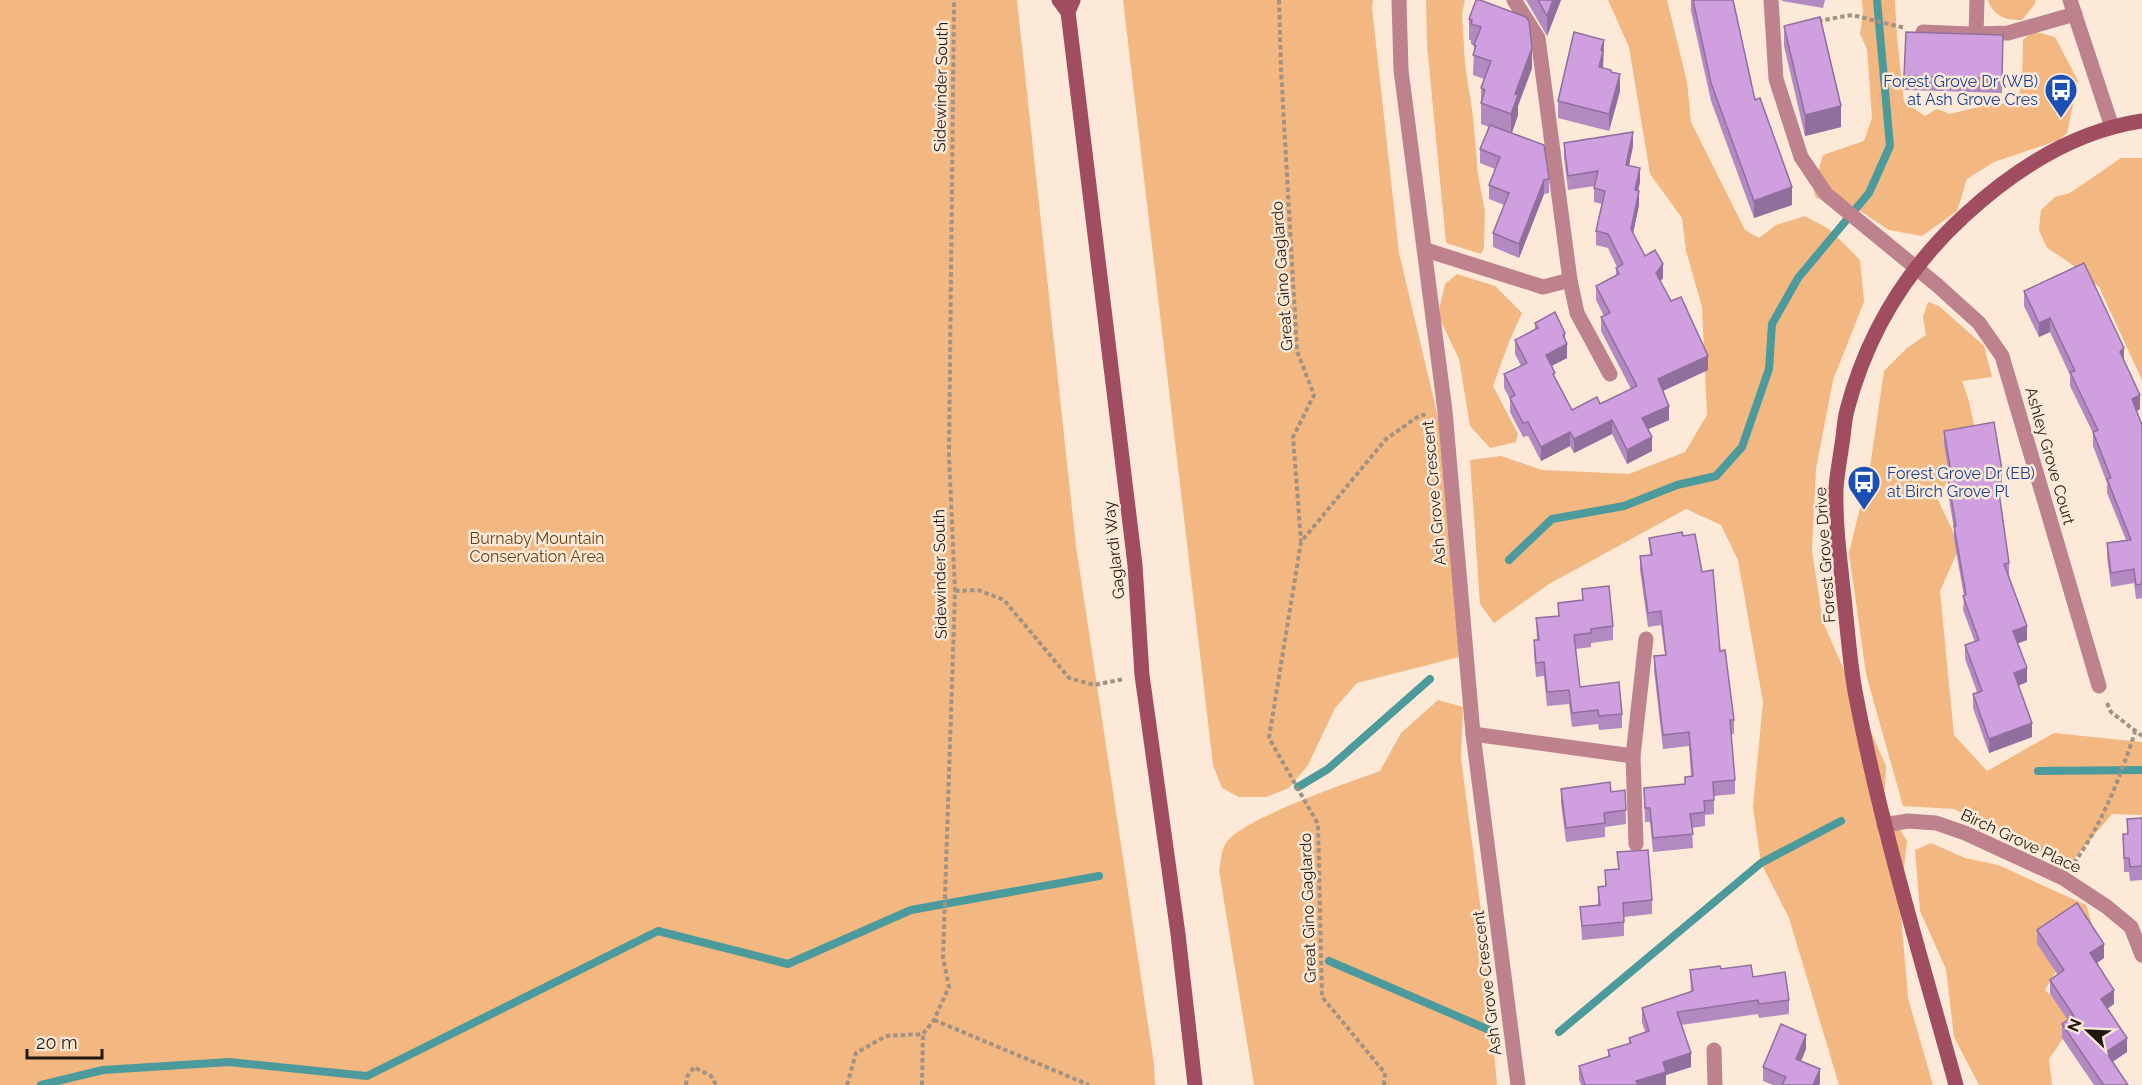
<svg xmlns="http://www.w3.org/2000/svg" width="2142" height="1085" font-family="Raleway,sans-serif">
<style>
.green{fill:#f3b781}
.lines{fill:none;stroke-linecap:round;stroke-linejoin:round}
.stream{stroke:#4b9a9c;stroke-width:8}
.path{stroke:#a19284;stroke-width:4;stroke-dasharray:4.5 3;stroke-linecap:butt}
.lane{stroke:#bd828e;stroke-width:15}
.street{stroke:#bd828e;stroke-width:15}
.secondary{stroke:#a04d61;stroke-width:15}
.wall{fill:#b289c1}
.shaded-wall{fill:#916f9d}
.building{fill:#cf9fe0;stroke:#916f9d;stroke-width:1.5}
.labels{text-anchor:middle;dominant-baseline:central;stroke-width:5;stroke-linejoin:round;paint-order:stroke}
.transit-label{font-size:16px;fill:#164399;stroke:#fde9d7;text-anchor:end}
.street-label{font-size:16px;fill:#211911;stroke:#fde9d7}
.park-label{font-size:16px;fill:#693f14;stroke:#fde9d7}
</style>
<rect width="100%" height="100%" fill="#fde9d7"/>
<g class="green">
<path d="M0 0H1017L1076 546 1154 1064 1155 1085H0Z"/>
<path d="M1123 0H1373L1372 8 1399 253 1447 455 1459 657 1357 683 1335 708 1308 765 1289 788 1266 797H1239L1222 788 1213 765Z"/>
<path d="M1426 0H1465L1462 14 1465 64 1473 116 1478 175 1485 211 1484 247 1481 254 1446 243 1427 45Z"/>
<path d="M1608 0H1667L1687 82 1691 122 1745 230 1759 238 1776 225 1805 216 1829 229 1860 260 1864 302 1833 380 1816 469 1812 551 1823 622 1886 766 1884 804 1907 841 1900 903 1908 998 1933 1085H1839L1789 918 1761 863 1753 807 1763 702 1738 560 1721 525 1686 509 1549 584 1494 623 1480 604 1470 460 1501 456 1542 470 1629 474 1685 452 1707 415 1702 307 1686 251 1682 218 1650 174 1629 47Z"/>
<path d="M1862 0H1895L1897 38 1904 102 1925 116 1937 109 1950 114 1982 106 2015 102 2022 86 2023 40 2033 31 2055 37 2078 81 2067 133 2059 140 1994 162 1967 179 1957 211 1922 236 1889 230 1844 200 1816 198 1813 188 1823 155 1864 141 1872 118 1867 49 1860 34 1863 13Z"/>
<path d="M1988 0H2035V4L2022 20C2005 20 1994 17 1988 0Z"/>
<path d="M2121 158H2142V380L2099 287 2070 263 2047 248 2039 230 2041 210 2055 197 2070 193Z"/>
<path d="M1457 274 1495 286 1522 313 1509 342 1493 386 1518 434 1516 442 1490 448 1470 426 1459 359 1438 315 1445 284Z"/>
<path d="M1928 302 1939 306 1984 346 1992 377 1962 381 1969 401 1976 435 1937 498 1960 546 1940 591 1954 735 1987 771 2054 733 2142 742V815L2112 814 2068 866 1954 809 1903 806 1866 674 1849 553 1870 467 1884 371 1907 348 1926 335 1923 317Z"/>
<path d="M1438 700 1463 707 1461 758 1484 934 1497 1085H1254L1219 870C1221 863 1221 850 1226 843 1241 819 1350 782 1380 771L1401 733Z"/>
<path d="M1931 843 1965 858 1998 865 2086 905 2092 924 2062 934 2061 963 2045 990 2067 1012 2068 1031 2049 1059 2052 1085H1979L1954 1037 1946 969 1920 911 1915 850Z"/>
</g>
<g class="lines">
<g class="stream">
<path d="M1509 560 1552 519 1624 506 1677 485 1716 476 1742 447 1769 369 1772 324 1798 278 1869 193 1890 146 1877 0"/>
<path d="M2038 771 2142 770"/>
<path d="M1298 787 1328 769 1430 679"/>
<path d="M1329 961 1494 1032"/>
<path d="M1559 1032 1761 863 1841 821"/>
<path d="M41 1085 103 1070 229 1062 367 1076 658 931 788 964 911 910 1099 876"/>
</g>
<g class="path">
<path d="M1279 0 1281 69 1297 351 1314 395 1293 437 1301 541"/>
<path d="M1818 21 1852 15 1905 28"/>
<path d="M955 591 978 590 1004 600 1069 678 1094 685 1124 679"/>
<path d="M2107 703 2111 712 2142 736"/>
<path d="M2074 863C2102 824 2120 778 2135 732"/>
<path d="M934 1020 1089 1085"/>
<path d="M686 1085 687 1077 694 1067 711 1076 716 1085"/>
<path d="M847 1085 856 1053 886 1036 923 1034 934 1020 949 987 943 958 955 591 949 456 954 0"/>
<path d="M922 1085 923 1034"/>
<path d="M1384 1085 1385 1073 1322 997 1318 824 1269 738 1301 542 1386 439 1419 416 1427 414"/>
</g>
<path class="lane" d="M1714 1050 1715 1085"/>
<g class="street">
<path d="M1399 0 1401 70 1445 411 1473 734 1518 1085"/>
<path d="M1514 0 1538 38 1570 280 1577 313 1610 374"/>
<path d="M1771 0 1776 79 1801 157 1826 194 1937 285 1979 323 2002 356 2099 686"/>
<path d="M1977 0 1976 34 2008 33 2075 14"/>
<path d="M2070 0 2112 127"/>
<path d="M1923 32 1970 34"/>
<path d="M1426 250 1543 287 1570 280"/>
<path d="M1473 734 1633 756"/>
<path d="M1884 825 1908 821 1936 823 1965 833 2063 878 2107 907 2131 927 2142 955"/>
<path d="M1636 844 1633 756 1646 639"/>
</g>
<g class="secondary">
<path d="M1059 0 1068 12"/>
<path d="M1073 0 1068 12 1135 565 1142 675 1178 934 1195 1085"/>
<path d="M1956 1085C1920 954 1880 824 1855 691 1850 663 1848 635 1845 607 1841 568 1835 528 1836 488 1837 474 1840 458 1842 444 1844 433 1844 421 1847 410 1867 334 1907 268 1965 215 2014 170 2075 131 2142 121"/>
</g>
</g>
<g class="wall">
<path d="M1476 0 1532 68 1518 106V115L1512 133 1549 179V193L1544 194 1519 258 1493 247V233L1504 205 1489 199V185L1495 169 1480 163V149L1489 127 1481 124V88L1484 79 1473 75 1474 46 1471 44V40H1469V19Z"/>
<path d="M1526 0H1561L1547 36Z"/>
<path d="M1691 0H1733L1755 100 1792 205 1754 218 1711 101 1691 11Z"/>
<path d="M1782 0H1825L1823 8 1782 1Z"/>
<path d="M1784 26 1841 127 1805 136 1784 46Z"/>
<path d="M1604 40 1603 68 1611 72 1620 91 1609 131 1558 118V101Z"/>
<path d="M2003 49 2002 93 1904 90V76Z"/>
<path d="M1564 143 1633 146 1629 166 1640 182 1638 191 1639 205 1633 233 1645 256 1663 278 1660 281 1708 370 1663 391 1669 420 1648 429 1652 451 1627 464 1612 434 1574 453 1570 446 1541 461 1528 436 1523 437 1510 412V399L1504 388V374L1521 366 1515 354V340L1535 329V323L1565 341 1567 358 1551 366 1555 377 1572 410 1600 404 1631 389 1601 331V317L1604 316 1596 300V286L1616 275V268L1617 267 1608 248 1596 245V231L1602 204 1594 202V186L1568 190 1564 157Z"/>
<path d="M2024 291 2124 361 2140 409 2137 411 2142 425V598L2136 599 2134 583 2111 587 2107 557V543L2126 540 2107 493V483L2093 446V433L2070 386V375L2050 332 2039 337 2024 306Z"/>
<path d="M1944 431 2002 470V484H1998L2009 563V577L2027 640 2018 643 2027 682 2018 686 2032 737 1989 753 1973 708V694L1977 692 1965 659V645L1975 642 1963 610 1964 596 1954 540V529L1948 493V479H1950L1944 445Z"/>
<path d="M1683 536 1702 572 1720 651 1734 720V734H1731L1735 780V794L1714 796V814L1705 815V826L1692 828 1693 848 1653 852 1650 822H1645L1644 788 1685 784V777L1691 776 1689 746 1663 749 1654 670V656L1665 655 1661 625 1648 627 1640 570V556L1650 555 1649 538Z"/>
<path d="M1582 589 1613 626V640L1591 643V647L1576 649 1580 687 1622 714V728L1599 730 1598 724 1572 727 1569 704 1547 706 1544 676 1536 677 1534 654V640H1537L1536 618 1558 616V603L1582 600Z"/>
<path d="M1561 789 1611 792 1625 790 1626 824 1605 827V837L1566 842 1561 803Z"/>
<path d="M2142 818V880L2130 881 2129 872H2124L2123 834H2127V819Z"/>
<path d="M1617 852 1652 900V914L1624 917V936L1582 940 1580 907 1598 905V887L1605 886V870L1618 869Z"/>
<path d="M2037 930 2104 958 2097 963 2114 1004 2107 1008 2127 1052 2112 1062 2128 1085H2094L2062 1038V1024L2068 1020 2050 994V980L2058 975 2037 944Z"/>
<path d="M1721 969 1753 977 1789 1000V1014L1759 1018 1758 1014 1681 1025 1691 1067 1666 1075V1085H1581L1579 1080V1066L1608 1057V1050L1629 1044V1038L1645 1032 1642 1022V1008L1691 992 1690 970Z"/>
<path d="M1806 1049 1801 1061 1820 1083 1819 1085H1773L1763 1081V1067Z"/>
</g>
<g class="shaded-wall">
<path d="M1553 0H1561L1547 36V16Z"/>
<path d="M1604 40 1603 68 1599 67 1601 50Z"/>
<path d="M1532 48V68L1518 106V115L1511 135V114L1515 94Z"/>
<path d="M1620 74V91L1609 131V114Z"/>
<path d="M1841 106V127L1805 136V115Z"/>
<path d="M1633 132V146L1626 179V165Z"/>
<path d="M1640 168V182L1635 204V190Z"/>
<path d="M1544 180V194L1519 258V244Z"/>
<path d="M1792 187V205L1754 218V201Z"/>
<path d="M1639 191V205L1631 243V229Z"/>
<path d="M1663 264V278L1656 287V273Z"/>
<path d="M2050 318V332L2039 337V323Z"/>
<path d="M1565 333V345L1567 344V358L1546 369V355Z"/>
<path d="M2124 348V362L2120 352Z"/>
<path d="M1708 356V370L1658 393V379Z"/>
<path d="M2140 395V409L2132 413V399Z"/>
<path d="M1669 406V420L1642 432V418Z"/>
<path d="M1612 420V434L1574 453V439Z"/>
<path d="M1570 432V446L1541 461V447Z"/>
<path d="M1652 437V451L1627 464V450Z"/>
<path d="M2027 626V640L2013 645V631Z"/>
<path d="M2027 668V682L2014 687V673Z"/>
<path d="M2032 723V737L1989 753V739Z"/>
<path d="M2104 944V958L2090 967V953Z"/>
<path d="M2114 990V1004L2101 1013V999Z"/>
<path d="M1806 1035V1049L1796 1073V1059Z"/>
<path d="M2127 1038V1052L2106 1066V1052Z"/>
<path d="M1691 1053V1067L1666 1075V1085H1636V1081L1663 1062Z"/>
<path d="M1820 1069V1083L1819 1085H1813Z"/>
</g>
<g class="building">
<path d="M1476 0H1480L1526 17 1529 21 1532 48 1515 94 1518 95 1511 114 1481 103 1485 90 1481 88 1491 61 1473 55 1476 46 1474 45 1481 27 1471 24 1472 20 1469 19Z"/>
<path d="M1538 0H1553L1547 16Z"/>
<path d="M1693 0H1733L1755 100 1760 98 1792 187 1754 201 1711 83Z"/>
<path d="M1820 17 1841 106 1805 115 1784 26Z"/>
<path d="M1574 32 1604 40 1601 50 1603 51 1599 67 1611 70V72L1620 74 1609 114 1558 101Z"/>
<path d="M1906 32 2003 35 2002 79 1904 76Z"/>
<path d="M1490 125 1544 145 1549 179 1544 180 1519 244 1493 233 1509 193 1489 185 1500 157 1480 149Z"/>
<path d="M1633 132 1626 165 1640 168 1635 190 1639 191 1631 229 1645 256 1655 250 1663 264 1656 273 1671 301 1681 297 1708 356 1658 379 1669 406 1642 418 1652 437 1627 450 1612 420 1574 439 1570 432 1541 447 1528 422 1523 423 1510 398 1515 395 1504 374 1527 363 1515 340 1538 328 1535 323 1555 312 1565 333 1563 335 1567 344 1546 355 1555 373 1553 374 1572 410 1597 397 1600 404 1637 386 1601 317 1610 313 1596 286 1619 274 1616 268 1623 264 1608 234 1596 231 1605 191 1594 188 1598 171 1568 176 1564 143Z"/>
<path d="M2084 263 2124 348 2120 352 2140 395 2132 399 2142 425V584L2136 585 2134 569 2111 573 2107 543 2131 540 2107 479 2111 478 2093 432 2098 430 2070 372 2075 371 2050 318 2039 323 2024 291Z"/>
<path d="M1994 422 2002 470 1996 471 2009 563 2004 564 2027 626 2013 631 2027 668 2014 673 2032 723 1989 739 1973 694 1982 691 1965 645 1979 640 1963 596 1966 595 1954 526H1956L1948 479 1952 478 1944 431Z"/>
<path d="M1682 532 1683 536 1695 534 1702 572 1713 570 1720 651 1725 650 1734 720H1730L1735 780 1713 782 1714 800 1704 801 1705 812 1690 814 1693 834 1653 838 1650 808H1645L1644 788 1685 784V777L1693 776 1689 732 1663 735 1654 656 1666 655 1661 611 1648 613 1640 556 1652 555 1649 538Z"/>
<path d="M1609 586 1613 626 1591 629V633L1574 635 1580 687 1619 682 1622 714 1599 716 1598 710 1572 713 1569 690 1547 692 1544 662 1536 663 1534 640H1539L1536 618 1559 616 1558 603 1583 600 1582 589Z"/>
<path d="M1610 782 1611 792 1625 790 1626 810 1604 813 1605 823 1566 828 1561 789Z"/>
<path d="M2142 818V866L2130 867 2129 858H2124L2123 834H2128L2127 819Z"/>
<path d="M1648 850 1652 900 1623 903 1624 922 1582 926 1580 907 1600 905 1598 887 1606 886 1605 870 1619 869 1617 852Z"/>
<path d="M2077 903 2104 944 2090 953 2114 990 2101 999 2127 1038 2106 1052 2128 1085H2102L2103 1084 2062 1024 2074 1016 2050 980 2064 970 2037 930Z"/>
<path d="M1751 965 1753 977 1785 972 1789 1000 1759 1004 1758 1000 1677 1012 1691 1053 1663 1062 1666 1072 1636 1081 1638 1085H1585L1579 1066 1610 1056 1608 1050 1631 1043 1629 1038 1649 1031 1642 1008 1693 991 1690 970 1720 966 1721 969Z"/>
<path d="M1781 1024 1806 1035 1796 1059 1820 1069 1813 1085H1782L1786 1077 1763 1067Z"/>
</g>
<defs>
<g id="bus-pin" transform="scale(1.725)"><path d="M0 17L-7.5 6A9.5 9.5 0 1 1 7.5 6Z" fill="#1a4fb4" stroke="#fde9d7"/><path d="M-5-6H5V4H4V6H2V4H-2V6H-4V4H-5ZM-3.5-4V0h7V-4ZM-3.5 1.2v1.5H-2V1.2ZM2 1.2v1.5H3.5V1.2Z" fill="#fff"/></g>
</defs>
<g fill-rule="evenodd">
<use href="#bus-pin" x="2061" y="90"/>
<use href="#bus-pin" x="1864" y="482"/>
</g>
<g class="labels">
<g class="transit-label">
<text x="2038" y="81">Forest Grove Dr (WB)<tspan x="2038" dy="18">at Ash Grove Cres</tspan></text>
<text x="1887" y="473" text-anchor="start">Forest Grove Dr (EB)<tspan x="1887" dy="18">at Birch Grove Pl</tspan></text>
</g>
<g class="street-label">
<text transform="translate(941 87) rotate(-89)">Sidewinder South</text>
<text transform="translate(1282 276) rotate(-94)">Great Gino Gaglardo</text>
<text transform="translate(2050 456) rotate(74)">Ashley Grove Court</text>
<text transform="translate(1434 493) rotate(-95)">Ash Grove Crescent</text>
<text transform="translate(1114 550) rotate(-96)">Gaglardi Way</text>
<text transform="translate(1825 555) rotate(-94)">Forest Grove Drive</text>
<text transform="translate(940 574) rotate(-91)">Sidewinder South</text>
<text transform="translate(2021 841) rotate(25)">Birch Grove Place</text>
<text transform="translate(1308 908) rotate(-92)">Great Gino Gaglardo</text>
<text transform="translate(1487 983) rotate(-97)">Ash Grove Crescent</text>
</g>
<g class="park-label">
<text x="537" y="538">Burnaby Mountain<tspan x="537" dy="18">Conservation Area</tspan></text>
</g>
</g>
<g transform="translate(2088 1031) rotate(293)" stroke="#fde9d7" stroke-width="4.5" paint-order="stroke">
<path d="M0-4.5L10 22L0 15L-10 22Z" fill="#211911"/>
<text y="-9" font-size="16" font-weight="bold" text-anchor="middle" fill="#211911">N</text>
</g>
<path d="M27 1049v9h75v-9" fill="none" stroke="#211911" stroke-width="3"/>
<text x="36" y="1049" font-size="18" fill="#211911" stroke="#fde9d7" stroke-width="4.5" paint-order="stroke">20 m</text>
</svg>
